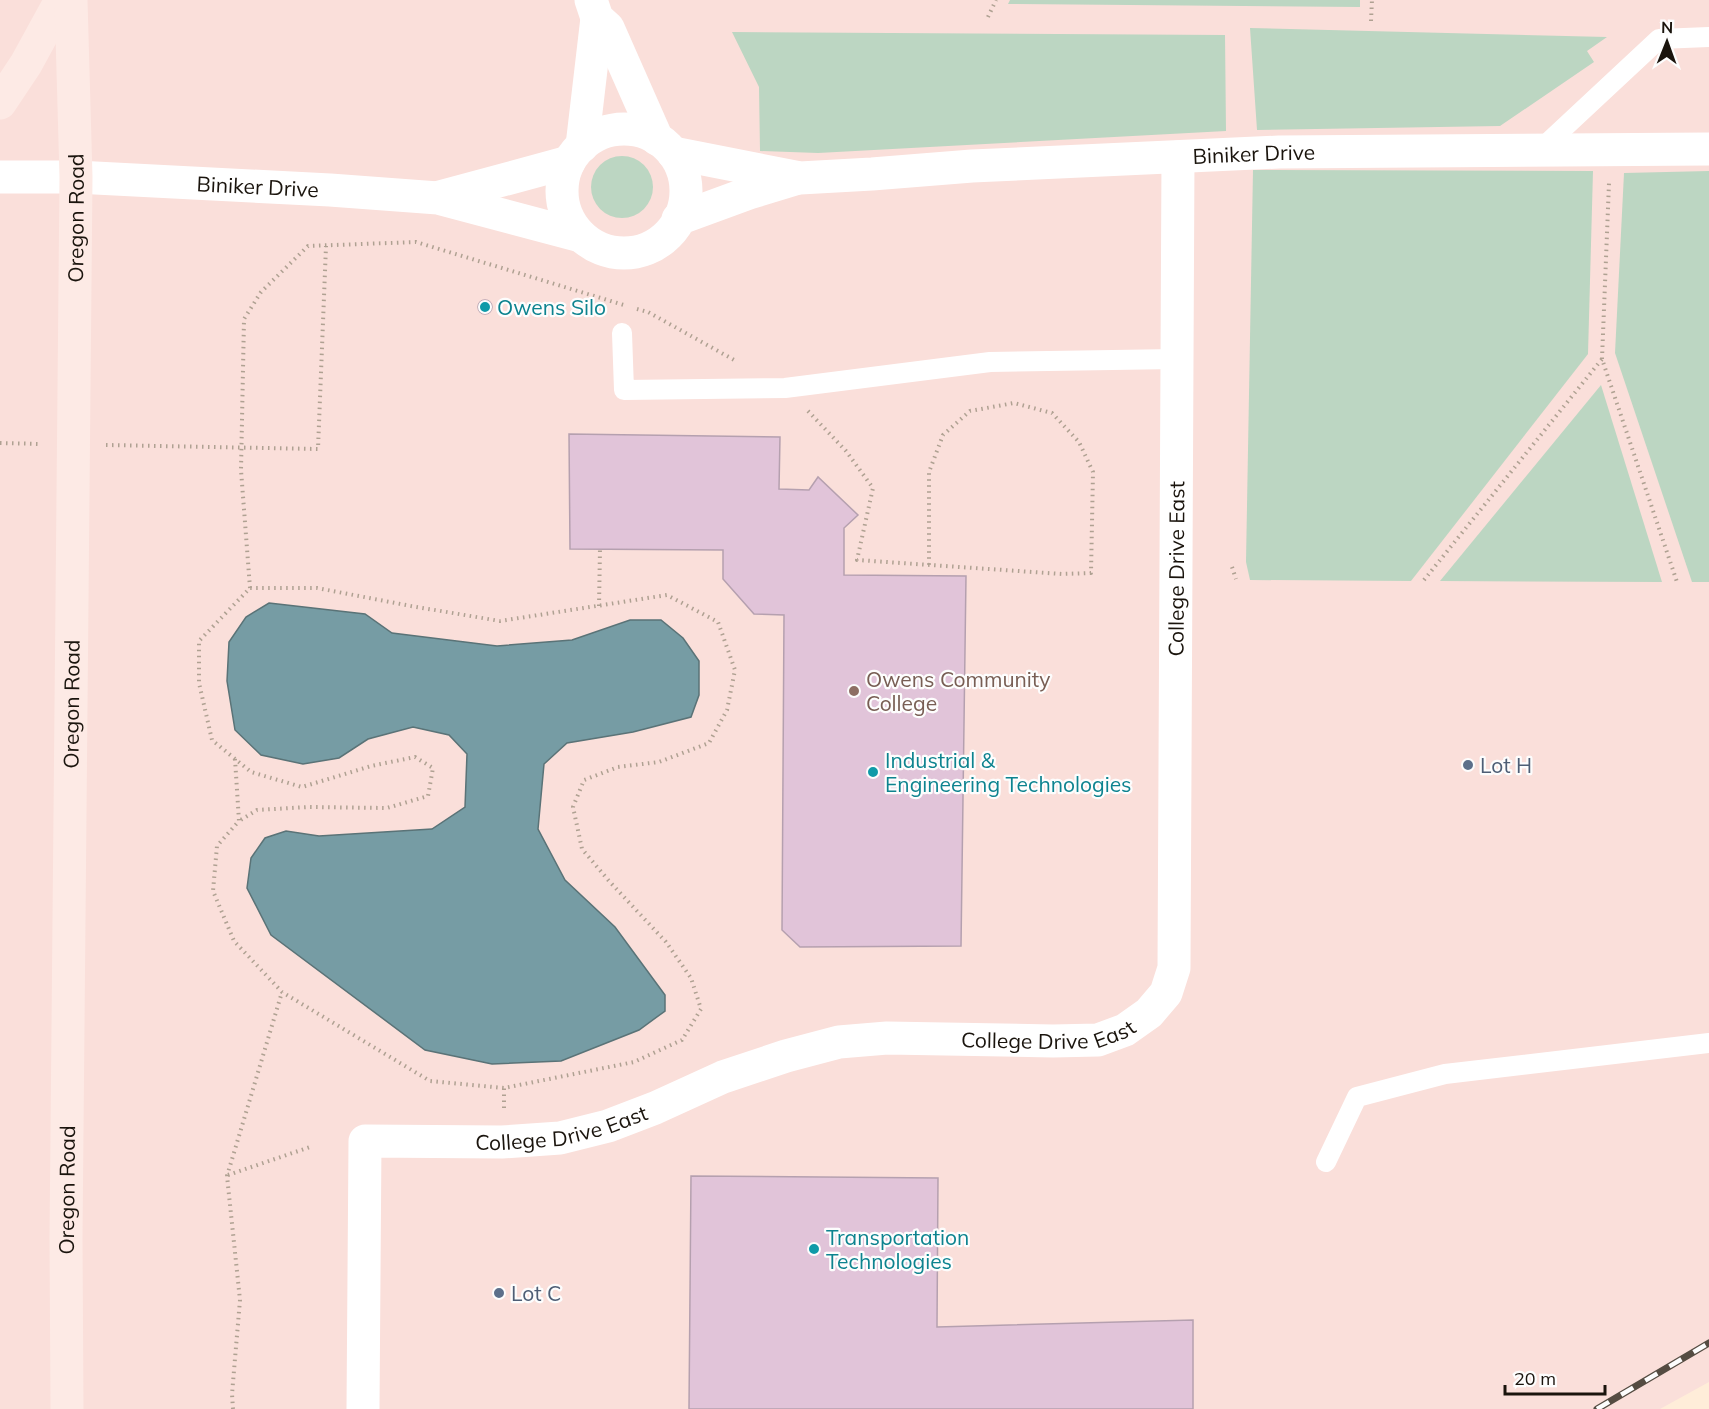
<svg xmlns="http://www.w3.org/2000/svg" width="1709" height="1409" font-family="Mulish,sans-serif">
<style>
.education{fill:#fadfda}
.green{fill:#bcd6c2}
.water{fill:#769ca4;stroke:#5a7377;stroke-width:1.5}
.building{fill:#e1c4d9;stroke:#b5a0af;stroke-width:1.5}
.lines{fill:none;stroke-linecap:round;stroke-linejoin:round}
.path{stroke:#afa192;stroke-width:4;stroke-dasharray:1.5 4.5;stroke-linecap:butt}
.service{stroke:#fff;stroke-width:20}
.minor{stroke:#fff;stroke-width:33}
.tertiary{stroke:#fff;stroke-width:33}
.secondary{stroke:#fdeae5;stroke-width:33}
.rail-casing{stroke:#554c42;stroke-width:7}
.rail{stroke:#fdfdfd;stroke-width:4.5;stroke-dasharray:14;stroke-linecap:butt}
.culture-dot{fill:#0f9aa8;stroke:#fdfdfd;stroke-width:2}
.education-dot{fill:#8d6e63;stroke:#fdfdfd;stroke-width:2}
.service-dot{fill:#5c6f8a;stroke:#fdfdfd;stroke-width:2}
.labels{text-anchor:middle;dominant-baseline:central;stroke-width:4.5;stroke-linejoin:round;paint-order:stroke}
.street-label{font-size:21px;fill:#1a140d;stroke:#fdfdfd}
.culture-label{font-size:21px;fill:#0d838f;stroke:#fdfdfd;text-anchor:start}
.education-label{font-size:21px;fill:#785e54;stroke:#fdfdfd;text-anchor:start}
.service-label{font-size:21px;fill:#4e5e75;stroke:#fdfdfd;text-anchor:start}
</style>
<rect width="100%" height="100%" fill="#ffedd9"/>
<path class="education" d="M0 0H1709V1382L1660 1409H0Z"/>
<g class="green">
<path d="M1010 0H1360V7L1008 4Z"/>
<path d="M1250 28 1607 37 1587 51 1594 62 1500 126 1257 130Z"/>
<path d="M732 32 1225 35 1226 131 818 153 760 151 759 87Z"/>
<circle cx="622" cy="187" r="31"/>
<path d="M1253 170 1593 171 1588 354 1411 581 1250 580 1246 562Z"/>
<path d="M1709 171V582H1692L1615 353 1624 173Z"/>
<path d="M1601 385 1662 582 1440 581Z"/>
</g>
<path class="water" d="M269 603 365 614 392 633 497 646 572 640 630 620H661L683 638 699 661V695L691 717 633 732 567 743 544 764 538 829 565 880 615 927 665 995V1011L639 1030 561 1061 492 1064 425 1050 271 935 247 888 251 858 265 838 286 831 319 836 432 829 465 807 467 754 449 735 413 727 368 739 339 758 303 764 261 755 235 730 227 681 229 642 246 617Z"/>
<g class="building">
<circle cx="485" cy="307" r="7"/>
<path d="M569 434 780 437 779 489 809 490 818 477 858 515 844 528V575L966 576 961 946 800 947 782 930 784 615 754 614 723 579V550L570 549Z"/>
<path d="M691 1176 938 1178 937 1327 1193 1320V1409H689Z"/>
</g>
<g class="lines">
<g class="path">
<path d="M988 17 996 0"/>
<path d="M1371 21 1372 0"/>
<path d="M637 309 648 312 736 361"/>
<path d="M1602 359 1609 183"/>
<path d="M808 411 846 451 873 488 857 560 1062 574 1091 573 1093 472 1079 442 1052 413 1014 403 970 411 943 435 929 472V565"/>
<path d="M0 443 41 444"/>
<path d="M106 445 318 449 326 246"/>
<path d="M1232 567 1236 579"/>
<path d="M1424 580 1602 359 1677 582"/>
<path d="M250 588 241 470 244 319 261 292 308 246 416 242 624 305"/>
<path d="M599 606 600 549"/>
<path d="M235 759 239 821 217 846 213 891 234 941 282 992 430 1081 504 1088 634 1062 682 1040 701 1009 691 978 666 942 609 881 582 849 573 807 584 780 618 767 659 762 709 743 727 710 735 670 718 622 667 595 500 621 411 606 317 588H250L199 641V683L212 740 251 772 302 787 371 766 415 757 433 768 428 796 387 808 308 807 257 810 239 821"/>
<path d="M504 1108V1088"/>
<path d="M228 1175 310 1147"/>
<path d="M233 1409 232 1394 240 1300 227 1176 282 992"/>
</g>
<g class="service">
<path d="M1540 150 1659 39 1709 37"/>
<path d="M622 333 624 390 785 388 990 362 1177 359"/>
<path d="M1326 1162 1357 1097 1445 1074 1709 1043"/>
</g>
<g class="minor">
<path d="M591 0 597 18 608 28 657 139"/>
<path d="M582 146 597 18"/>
<path id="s1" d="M673 153 800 178 872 174 972 166 1279 152 1709 149"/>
<path d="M678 219 749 193 795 179"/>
<path id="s2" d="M363 1409 365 1141 502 1142 560 1138 608 1126 655 1108 723 1077 786 1056 839 1042 887 1038 1053 1041 1098 1040 1125 1030 1149 1013 1166 993 1174 968 1178 157"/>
</g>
<g class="tertiary">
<circle cx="624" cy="191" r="62"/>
<path id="s3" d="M0 177H76L330 190 438 198 581 236"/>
<path d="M440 197 569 162"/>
</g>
<g class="secondary">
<path d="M0 103 26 64 61 0"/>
<path id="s4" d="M67 1409 66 1238 76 177 71 0"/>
</g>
<g class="rail-casing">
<path id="rail" d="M1597 1409 1709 1343"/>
</g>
<use href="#rail" class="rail"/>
</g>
<g class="culture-dot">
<circle cx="485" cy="307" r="6"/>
<circle cx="873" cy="772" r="6"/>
<circle cx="814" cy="1249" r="6"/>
</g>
<circle class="education-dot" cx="854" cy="691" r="6"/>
<g class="service-dot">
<circle cx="1468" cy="765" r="6"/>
<circle cx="499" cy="1293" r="6"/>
</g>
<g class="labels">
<g class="street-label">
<text stroke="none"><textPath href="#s1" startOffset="584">Biniker Drive</textPath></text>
<text stroke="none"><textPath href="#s3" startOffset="258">Biniker Drive</textPath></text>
<text stroke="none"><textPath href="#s4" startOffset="1191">Oregon Road</textPath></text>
<text stroke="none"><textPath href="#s2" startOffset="1528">College Drive East</textPath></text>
<text stroke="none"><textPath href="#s4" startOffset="705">Oregon Road</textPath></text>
<text stroke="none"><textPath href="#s2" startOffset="969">College Drive East</textPath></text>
<text stroke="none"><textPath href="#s2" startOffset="466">College Drive East</textPath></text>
<text stroke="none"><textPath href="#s4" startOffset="219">Oregon Road</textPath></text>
</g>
<g class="culture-label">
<text x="497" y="307">Owens Silo</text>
<text x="885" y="760">Industrial &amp;<tspan x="885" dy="24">Engineering Technologies</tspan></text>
<text x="826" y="1237">Transportation<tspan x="826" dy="24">Technologies</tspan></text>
</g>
<g class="education-label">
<text x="866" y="679">Owens Community<tspan x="866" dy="24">College</tspan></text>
</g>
<g class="service-label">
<text x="1480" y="765">Lot H</text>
<text x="511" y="1293">Lot C</text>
</g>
</g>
<g transform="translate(1667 42) rotate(1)" stroke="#fdfdfd" stroke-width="4.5" paint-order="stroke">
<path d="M0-4.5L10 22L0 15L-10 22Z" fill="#1a140d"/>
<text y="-9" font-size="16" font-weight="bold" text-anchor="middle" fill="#1a140d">N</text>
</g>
<path d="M1505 1385v9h100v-9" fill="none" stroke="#1a140d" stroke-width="3"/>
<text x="1514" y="1385" font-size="18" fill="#1a140d" stroke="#fdfdfd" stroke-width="4.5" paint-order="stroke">20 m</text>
</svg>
